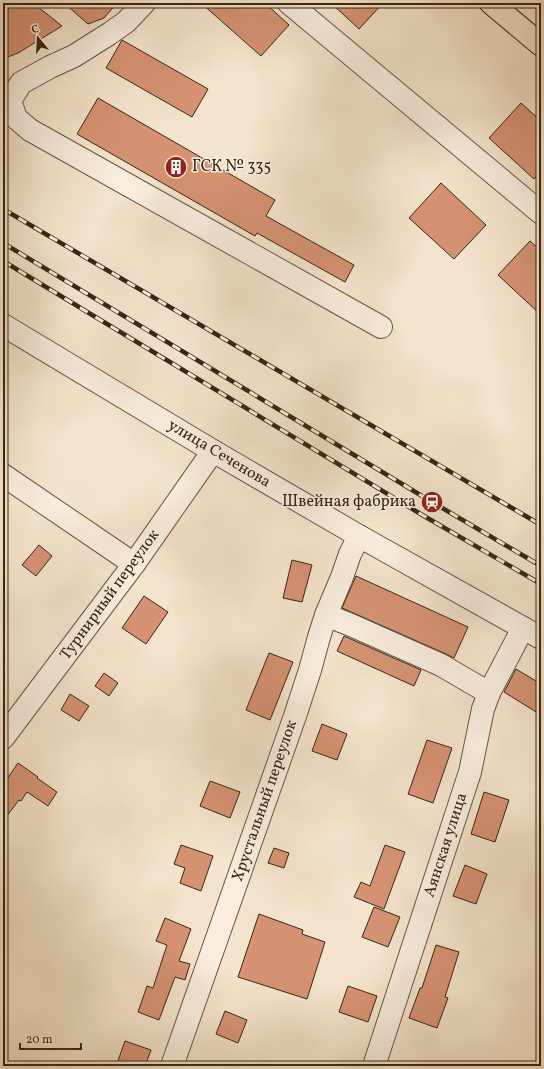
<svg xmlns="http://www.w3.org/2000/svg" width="544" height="1069" font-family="Vollkorn,serif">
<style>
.building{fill:#d69373;stroke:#392414}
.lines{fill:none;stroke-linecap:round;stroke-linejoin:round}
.minor-casing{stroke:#685442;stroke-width:24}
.highway-casing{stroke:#392414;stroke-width:24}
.minor{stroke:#f8edde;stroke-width:22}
.highway{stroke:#f4e4cd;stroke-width:22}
.rail-casing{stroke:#392414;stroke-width:4.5}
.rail{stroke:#f8edde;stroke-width:3;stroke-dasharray:9;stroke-linecap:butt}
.labels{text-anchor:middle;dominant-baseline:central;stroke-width:3;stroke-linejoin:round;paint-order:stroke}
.poi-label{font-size:16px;fill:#392414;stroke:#f8edde;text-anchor:start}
.street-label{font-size:16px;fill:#392414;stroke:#f8edde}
</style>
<rect width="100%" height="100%" fill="#f4e4cd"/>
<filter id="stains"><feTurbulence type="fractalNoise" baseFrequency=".005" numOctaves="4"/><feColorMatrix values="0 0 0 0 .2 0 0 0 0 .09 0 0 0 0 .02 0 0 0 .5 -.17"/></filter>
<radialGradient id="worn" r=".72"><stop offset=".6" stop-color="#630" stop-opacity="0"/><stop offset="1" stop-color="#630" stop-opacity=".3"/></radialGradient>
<g class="building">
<path d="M3 3H33L62 26 18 53 3 59Z"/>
<path d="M64 3H117L104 18 88 24Z"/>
<path d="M201 3H265L289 25 261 56Z"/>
<path d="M331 3H383L359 29Z"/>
<path d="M122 40 208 89 192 117 106 68Z"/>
<path d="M98 98 275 200 266 216 354 265 345 282 257 233 255 236 77 134Z"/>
<path d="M521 103 541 121V171L534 179 489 138Z"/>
<path d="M441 183 486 225 454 259 409 218Z"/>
<path d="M530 241 541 251V315L498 275Z"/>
<path d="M39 545 52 556 36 576 22 565Z"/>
<path d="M292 560 312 565 302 602 283 598Z"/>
<path d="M356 576 468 627 454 658 446 654 342 608Z"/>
<path d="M144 596 168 612 146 644 122 628Z"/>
<path d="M344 636 421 670 414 686 337 651Z"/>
<path d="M269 653 293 662 270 720 246 710Z"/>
<path d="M516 669 541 684V715L504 692Z"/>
<path d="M104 673 118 683 109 696 95 686Z"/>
<path d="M70 694 89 706 79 721 61 710Z"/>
<path d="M322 724 347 734 337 760 312 751Z"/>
<path d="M427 740 452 748 433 803 408 794Z"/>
<path d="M18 763 38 777 37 778 57 792 48 806 27 792 21 801 19 800 3 821V785Z"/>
<path d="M210 781 240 792 230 818 200 806Z"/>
<path d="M484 792 509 800 495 842 471 834Z"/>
<path d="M181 845 213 856 201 891 180 883 185 868 174 864Z"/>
<path d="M385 845 405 852 384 909 354 897 361 882 370 886Z"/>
<path d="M274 848 289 853 284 868 268 863Z"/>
<path d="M465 865 487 874 476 904 453 896Z"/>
<path d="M374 907 400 917 388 947 362 937Z"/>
<path d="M259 914 303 930 302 934 325 942 307 999 238 977Z"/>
<path d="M165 918 191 929 179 961 190 964 185 980 175 977 159 1020 138 1012 147 986 153 988 167 945 156 941Z"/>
<path d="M436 945 459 952 445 997 448 998 437 1028 409 1018 420 988H422Z"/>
<path d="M348 986 377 996 368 1022 339 1012Z"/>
<path d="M225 1011 247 1020 238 1043 216 1034Z"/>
<path d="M125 1041 151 1050 145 1066H116Z"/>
</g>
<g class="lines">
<g class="minor-casing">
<g id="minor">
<path d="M144 3 126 22 109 34 74 56 50 67 21 83 10 101 16 118 30 130 381 327"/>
<path d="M289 3 541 213"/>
<path d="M3 325 213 451 359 536 541 638"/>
<path d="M3 475 134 564"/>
<path d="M326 615 351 625 441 665 489 693"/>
<path d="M3 738 134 564 213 451"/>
<path d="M172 1066 295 716 310 670 319 637 326 615 342 577 350 554 359 536"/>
<path d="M374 1066 470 772 483 709 489 693 523 628"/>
</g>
</g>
<g class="highway-casing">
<path id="highway" d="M491 3 541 45"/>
</g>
<use href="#minor" class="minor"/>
<use href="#highway" class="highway"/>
<g class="rail-casing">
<g id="rail">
<path d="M3 209 541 525"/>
<path d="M3 243 432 502 541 566"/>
<path d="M3 261 424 516 541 584"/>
</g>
</g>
<use href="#rail" class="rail"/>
</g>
<defs>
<g id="building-disc" transform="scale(1.15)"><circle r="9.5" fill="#8f2418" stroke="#f8edde"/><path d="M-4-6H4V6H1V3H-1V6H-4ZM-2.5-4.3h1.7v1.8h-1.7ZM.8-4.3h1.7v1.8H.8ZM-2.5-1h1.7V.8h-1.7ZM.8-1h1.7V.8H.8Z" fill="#fff"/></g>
<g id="station-disc" transform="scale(1.15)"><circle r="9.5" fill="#8f2418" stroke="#f8edde"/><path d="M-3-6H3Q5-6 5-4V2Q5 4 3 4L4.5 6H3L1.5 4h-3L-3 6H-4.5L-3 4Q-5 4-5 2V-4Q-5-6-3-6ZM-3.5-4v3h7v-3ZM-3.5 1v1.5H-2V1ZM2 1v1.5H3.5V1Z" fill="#fff"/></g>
</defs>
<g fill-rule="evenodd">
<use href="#building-disc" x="176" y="167"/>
<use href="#station-disc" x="432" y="502"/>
</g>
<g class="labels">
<g class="poi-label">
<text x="192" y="167">ГСК № 335</text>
<text x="416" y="502" text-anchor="end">Швейная фабрика</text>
</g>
<g class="street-label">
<text transform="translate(219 454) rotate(31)">улица Сеченова</text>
<text transform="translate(110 595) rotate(-54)">Турнирный переулок</text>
<text transform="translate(265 801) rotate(-71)">Хрустальный переулок</text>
<text transform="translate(446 845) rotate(-72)">Аянская улица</text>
</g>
</g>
<rect width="544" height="1069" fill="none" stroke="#f4e4cd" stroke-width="16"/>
<rect x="4" y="4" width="536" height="1061" fill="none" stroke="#392414" stroke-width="2"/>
<rect x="8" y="8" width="528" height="1053" fill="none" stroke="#392414"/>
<g transform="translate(38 38) rotate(342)" stroke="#f8edde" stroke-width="3" paint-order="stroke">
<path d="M0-3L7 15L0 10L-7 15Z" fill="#392414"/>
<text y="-6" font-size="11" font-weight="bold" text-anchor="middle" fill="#392414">С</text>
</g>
<path d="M20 1043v6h61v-6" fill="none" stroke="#392414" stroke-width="2"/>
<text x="26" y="1043" font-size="12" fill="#392414" stroke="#f8edde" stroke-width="3" paint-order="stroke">20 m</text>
<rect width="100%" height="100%" filter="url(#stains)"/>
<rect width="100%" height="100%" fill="url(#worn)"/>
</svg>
